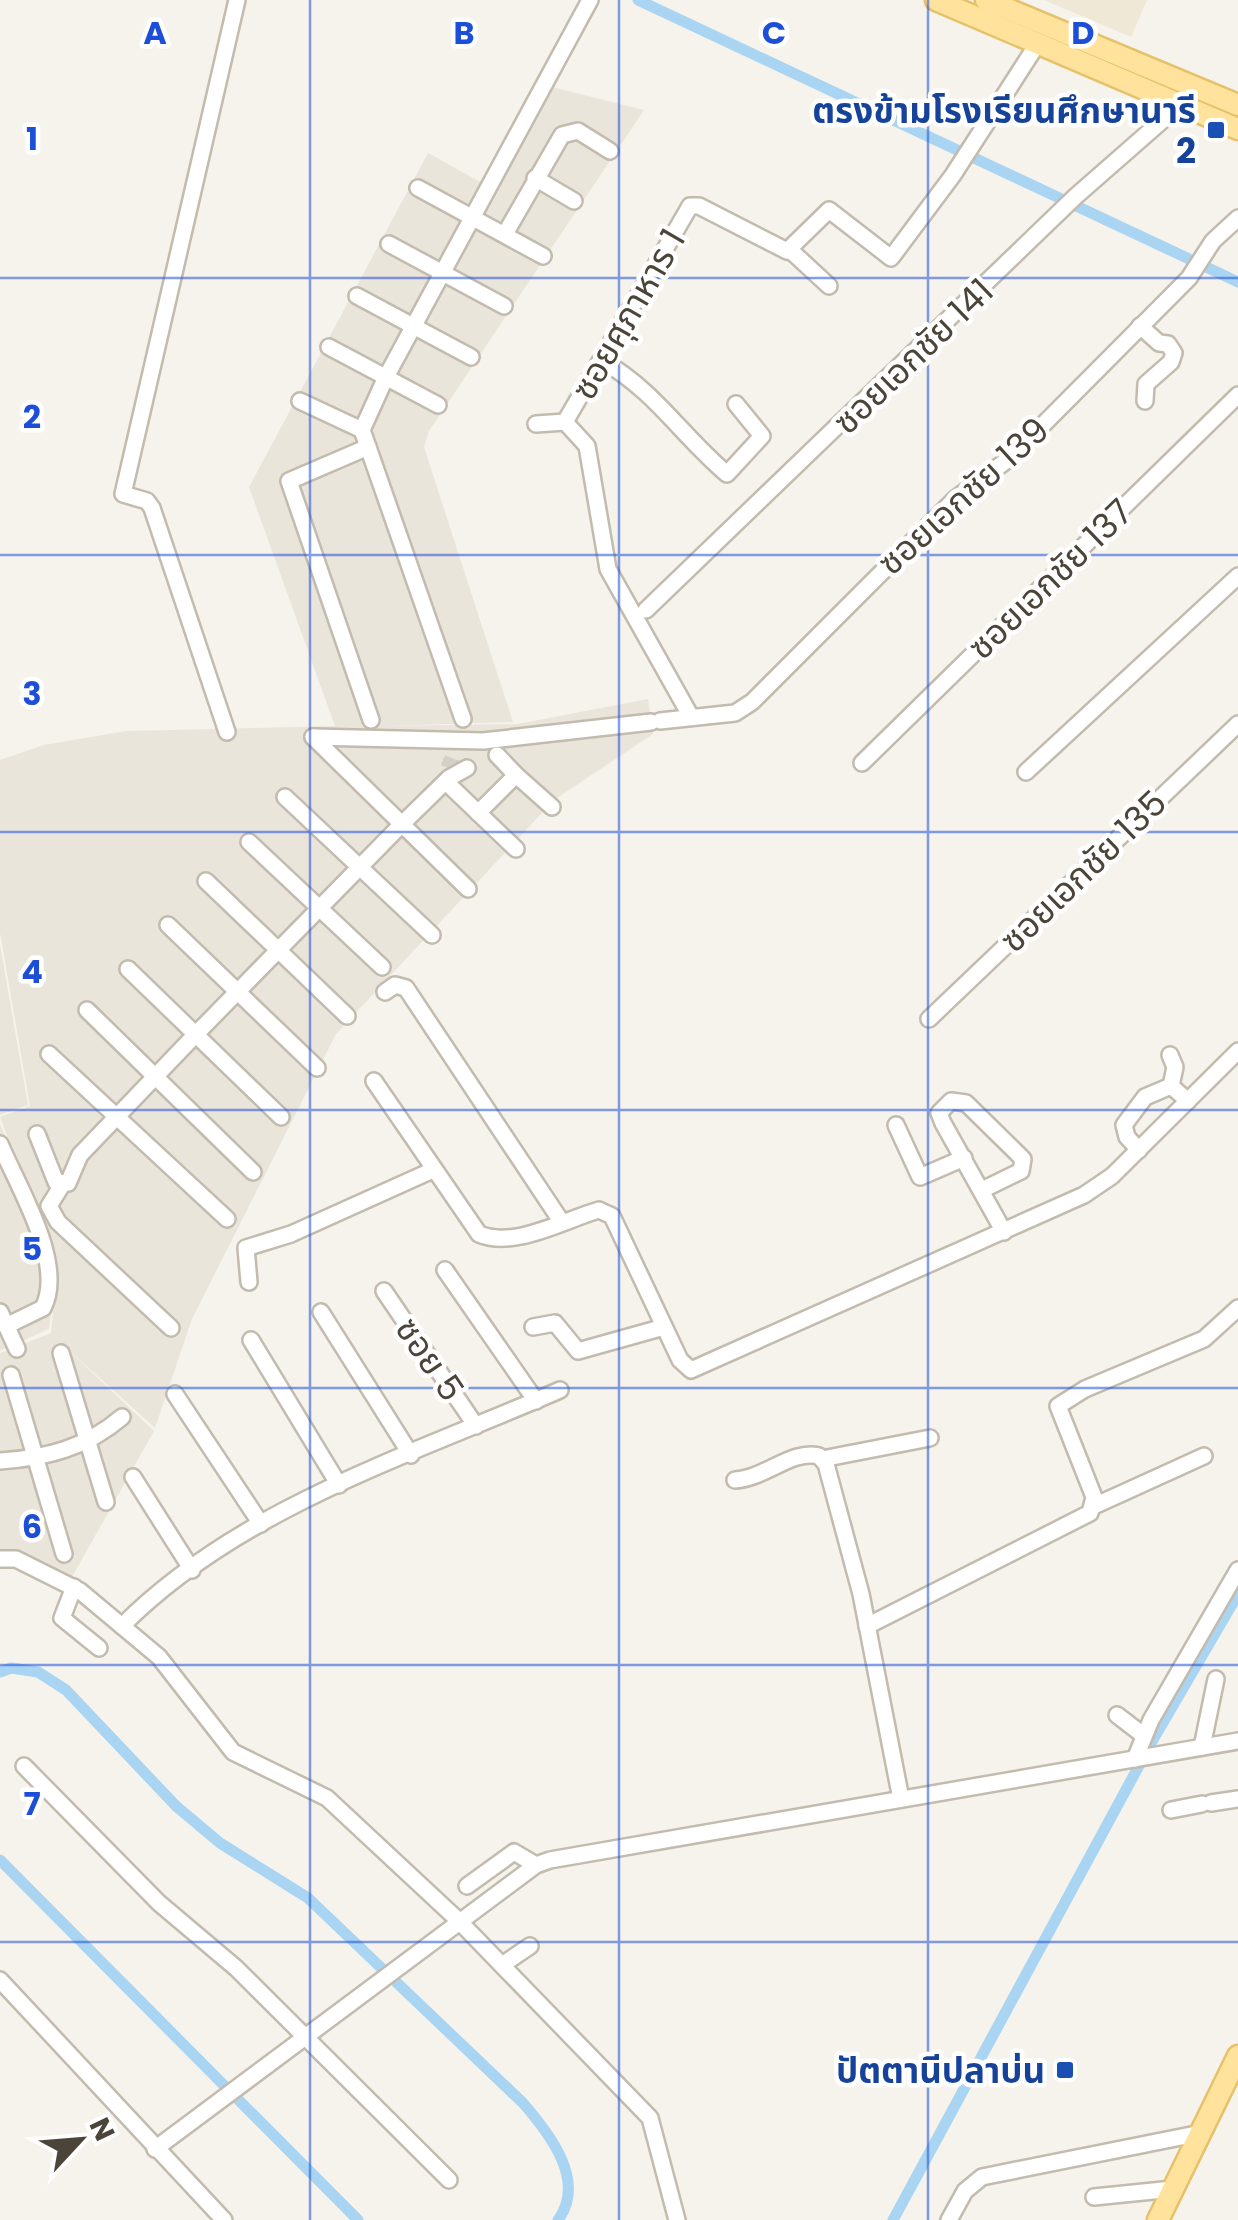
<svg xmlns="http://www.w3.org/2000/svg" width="1238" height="2220" font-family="Poppins,'Noto Sans Thai',sans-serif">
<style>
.residential{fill:#eae5da}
.education{fill:#efe8d6}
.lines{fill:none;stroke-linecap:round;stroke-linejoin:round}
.canal{stroke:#a9d4f2;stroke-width:11}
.minor-tunnel{stroke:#d4d0c8;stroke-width:15;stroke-dasharray:15 8;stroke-linecap:butt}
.minor-casing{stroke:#c2bbae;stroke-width:20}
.major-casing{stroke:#e6c16a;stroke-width:25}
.minor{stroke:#fff;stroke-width:15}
.major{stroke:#ffe39c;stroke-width:20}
.grid{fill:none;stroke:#1d4ed8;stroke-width:2.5;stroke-opacity:0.55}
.transit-dot{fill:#1a4fb4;stroke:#fff;stroke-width:4}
.labels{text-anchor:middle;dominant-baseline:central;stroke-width:9;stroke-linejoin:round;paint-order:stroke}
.transit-label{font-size:35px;font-weight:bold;fill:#164399;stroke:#fff;text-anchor:end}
.street-label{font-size:35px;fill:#4b4439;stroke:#fff}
.grid-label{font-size:32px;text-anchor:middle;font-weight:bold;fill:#1d4ed8;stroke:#fff;stroke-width:9;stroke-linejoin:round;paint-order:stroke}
</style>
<rect width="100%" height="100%" fill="#f6f3ec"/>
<g class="residential">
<path d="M540 84 644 110 429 431 424 447 513 722 386 726 518 724 648 699 653 734 554 800 336 1034 192 1319 155 1428 61 1343 154 1431 72 1577 0 1555V1353L51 1333 57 1273 49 1329 0 1351V1125L12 1149 0 1117 30 1106 0 933V760L44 745 126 731 335 726 249 487 428 153 484 184Z"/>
<path d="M0 945 28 1105 0 1115Z"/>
</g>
<path class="education" d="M1044 0H1147L1131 37Z"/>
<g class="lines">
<g class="canal">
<path d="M638 0 1238 282"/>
<path d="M0 1672 11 1668 38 1672 66 1690 176 1806 220 1843 308 1898 523 2103C549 2133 587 2181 558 2220"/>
<path d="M0 1860 358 2220"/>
<path d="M893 2220 1154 1738 1238 1594"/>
</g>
<path class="minor-tunnel" d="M448 768 452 758"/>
<g class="minor-casing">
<g id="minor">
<path d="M535 178 574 201"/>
<path d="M418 188 543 256"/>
<path d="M505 234 562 135 578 131 610 151"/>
<path d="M389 244 504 306"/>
<path d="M790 250 829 286"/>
<path d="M357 296 471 357"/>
<path d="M1140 326 1159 343 1168 344 1174 353 1171 362 1146 384 1145 401"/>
<path d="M329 347 438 405"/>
<path d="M603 361C656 392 681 435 727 474L762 436 736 404"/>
<path d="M300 401 362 430"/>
<path d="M565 422 690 206H699L787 251 829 210 891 258 953 175 1038 43"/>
<path d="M565 422 587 446 608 569 690 715"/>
<path d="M536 424 565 422"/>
<path d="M368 447 362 430 386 377 590 0"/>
<path d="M646 610 1076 196 1181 104"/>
<path d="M371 720 289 481 368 447 463 719"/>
<path d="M660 721 735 713 752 702 955 499 1010 458 1189 278 1213 241 1238 218"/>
<path d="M227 732 152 508 147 501 123 494 237 0"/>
<path d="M313 737 483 741 651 722"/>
<path d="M313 737 468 889"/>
<path d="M497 755 516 775"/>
<path d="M862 763 1238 395"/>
<path d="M1026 772 1238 576"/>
<path d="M446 782 516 849"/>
<path d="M285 797 432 935"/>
<path d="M478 813 516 775 552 807"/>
<path d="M249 842 382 967"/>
<path d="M206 881 347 1016"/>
<path d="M168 925 317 1068"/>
<path d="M128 969 281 1117"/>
<path d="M385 992 395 985 406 988 561 1221"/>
<path d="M87 1010 253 1172"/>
<path d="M929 1019 1238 724"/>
<path d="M49 1054 227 1219"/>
<path d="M1170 1055 1175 1067 1171 1086"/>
<path d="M374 1081 479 1234C514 1249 564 1220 599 1210L612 1216 680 1360 691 1370 1084 1195 1112 1176 1238 1051"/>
<path d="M896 1125 920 1177 964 1158"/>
<path d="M37 1134 56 1182 68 1183 80 1155 198 1032 402 824 449 778 467 768"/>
<path d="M0 1144C18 1187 66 1264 43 1308L6 1326"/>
<path d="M1139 1150 1127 1137 1124 1125 1145 1097 1171 1086 1188 1101"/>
<path d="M62 1185 49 1206 58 1222 171 1328"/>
<path d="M982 1190 1021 1171 1023 1159 966 1103 951 1101 939 1113 943 1123 1004 1232"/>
<path d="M445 1270 536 1401"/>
<path d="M249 1282 246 1248 291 1234 433 1170"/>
<path d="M384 1291 476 1426"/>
<path d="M0 1312 17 1349"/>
<path d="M321 1312 411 1455"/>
<path d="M533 1327 555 1323 578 1351 664 1327"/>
<path d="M251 1340 339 1485"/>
<path d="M61 1353 106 1502"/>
<path d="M11 1375 64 1554"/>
<path d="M175 1394 261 1524"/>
<path d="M822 1459 930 1438"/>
<path d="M0 1461C46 1458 86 1448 122 1417"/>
<path d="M133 1477 192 1570"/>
<path d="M735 1480C766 1478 792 1449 819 1456L826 1464 861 1594 901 1799"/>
<path d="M1094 1506 1204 1456"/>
<path d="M0 1559H16L80 1591 159 1657 233 1752 327 1798 459 1921 650 2118 677 2220"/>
<path d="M74 1587 62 1618 99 1648"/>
<path d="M122 1626C239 1508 411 1455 560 1390"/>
<path d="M867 1626 1090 1513 1094 1497 1058 1406 1085 1389 1204 1339 1238 1308"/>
<path d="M1117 1715 1143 1735"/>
<path d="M1202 1747 1216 1679"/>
<path d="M1135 1759 1151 1720 1238 1570"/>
<path d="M24 1766 159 1903 236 1968 449 2180"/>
<path d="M1211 1803 1238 1799"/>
<path d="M1171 1810 1202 1804"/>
<path d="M467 1886 514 1852 536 1865"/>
<path d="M502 1965 530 1946"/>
<path d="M0 1980 224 2220"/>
<path d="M155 2149 536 1865 550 1860 1238 1741"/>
<path d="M1094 2197 1173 2189"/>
<path d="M949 2220 965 2191 982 2177 1201 2133"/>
</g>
</g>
<g class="major-casing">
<g id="major">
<path d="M936 0 1238 129"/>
<path d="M986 0 1238 105"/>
<path d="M1158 2220 1238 2056"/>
</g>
</g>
<use href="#minor" class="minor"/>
<use href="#major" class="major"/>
</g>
<path class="grid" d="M310 0V2220M619 0V2220M928 0V2220M0 278H1238M0 555H1238M0 832H1238M0 1110H1238M0 1388H1238M0 1665H1238M0 1942H1238"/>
<g class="transit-dot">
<rect x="1206" y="120" width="20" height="20" rx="5"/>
<rect x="1055" y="2060" width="20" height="20" rx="5"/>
</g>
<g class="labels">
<g class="transit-label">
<text x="1196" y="110">ตรงข้ามโรงเรียนศึกษานารี<tspan x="1196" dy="40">2</tspan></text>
<text x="1045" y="2070">ปัตตานีปลาบ่น</text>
</g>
<g class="street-label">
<text transform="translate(628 314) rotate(-60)">ซอยศุภาหาร 1</text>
<text transform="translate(913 356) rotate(-44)">ซอยเอกชัย 141</text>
<text transform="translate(963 496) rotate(-42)">ซอยเอกชัย 139</text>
<text transform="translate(1050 579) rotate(-44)">ซอยเอกชัย 137</text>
<text transform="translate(1083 871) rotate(-44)">ซอยเอกชัย 135</text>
<text transform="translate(430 1359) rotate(56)">ซอย 5</text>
</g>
</g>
<g class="grid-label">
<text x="155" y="44">A</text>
<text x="464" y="44">B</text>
<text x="774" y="44">C</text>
<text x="1083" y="44">D</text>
<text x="32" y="150">1</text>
<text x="32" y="428">2</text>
<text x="32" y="705">3</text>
<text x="32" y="983">4</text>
<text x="32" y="1260">5</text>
<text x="32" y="1538">6</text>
<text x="32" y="1815">7</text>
</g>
<g transform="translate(80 2140) rotate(64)" stroke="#ffffff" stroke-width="8" paint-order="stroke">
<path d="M0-8L18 38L0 25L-18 38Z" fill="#4b4439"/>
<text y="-15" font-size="28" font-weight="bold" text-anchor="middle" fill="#4b4439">N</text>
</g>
</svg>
